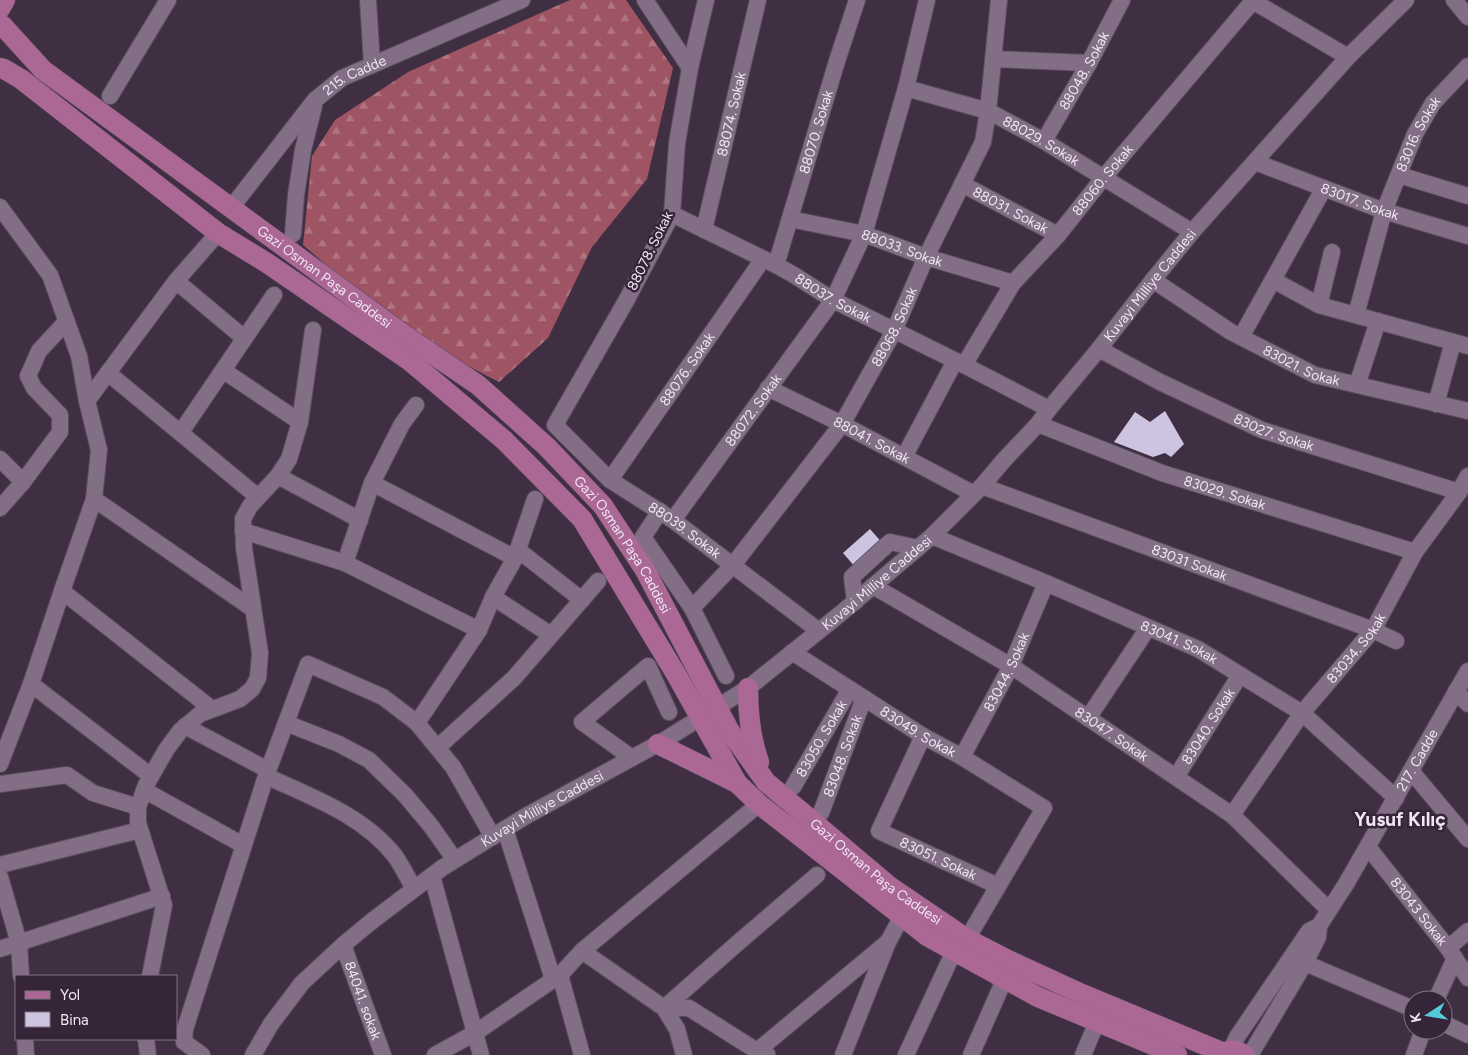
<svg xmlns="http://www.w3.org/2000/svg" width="1468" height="1055" font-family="Figtree,sans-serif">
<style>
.forest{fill:url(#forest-firs)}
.building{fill:#cdc4e1}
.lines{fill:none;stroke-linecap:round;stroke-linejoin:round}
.minor-casing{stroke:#5b4d5d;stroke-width:18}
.major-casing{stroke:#5b4d5d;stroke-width:21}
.minor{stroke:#826f85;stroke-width:16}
.major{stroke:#ab6895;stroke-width:20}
.labels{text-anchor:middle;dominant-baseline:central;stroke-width:5;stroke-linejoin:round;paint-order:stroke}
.street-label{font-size:14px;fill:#f0e5f2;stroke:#362538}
.district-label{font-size:19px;font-weight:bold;fill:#f0e5f2;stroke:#362538}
</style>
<defs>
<pattern id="forest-firs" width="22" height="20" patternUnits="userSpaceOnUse" patternTransform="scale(1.25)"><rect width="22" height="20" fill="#9e5463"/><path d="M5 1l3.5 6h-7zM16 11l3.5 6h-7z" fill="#b07581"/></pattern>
</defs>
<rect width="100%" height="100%" fill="#402f43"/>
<path class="forest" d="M570 0H626L673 68 647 179 592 247 548 338 499 382 443 353 344 280 303 245 312 156 335 120 408 72Z"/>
<g class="building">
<path d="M1165 411 1184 444 1171 457 1165 453 1153 457 1114 442 1135 412 1150 422Z"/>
<path d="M870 529 891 553 863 576 843 553Z"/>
</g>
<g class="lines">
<g class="minor-casing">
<g id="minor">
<path d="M368 0 372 65"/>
<path d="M645 0 690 68"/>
<path id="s1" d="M706 0 690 68 677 143 672 214 626 301 555 425 610 480 673 520 819 631"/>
<path d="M1251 0 1348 57"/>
<path d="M1454 0 1468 17"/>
<path d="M993 59 1089 63"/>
<path id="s2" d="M906 88 988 111 1044 141 1192 232"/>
<path d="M110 96 168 0"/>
<path id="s3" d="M1044 141 1089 63 1122 0"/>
<path id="s4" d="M1255 162 1384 211 1468 236"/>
<path d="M1399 175 1468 196"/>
<path id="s5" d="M962 184 1058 235"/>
<path d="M0 207 50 275 79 356 87 401 99 450 94 499 62 591 31 684 0 764"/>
<path id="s6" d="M231 208 315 100 342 78 522 0"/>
<path id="s7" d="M672 214 776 265 794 275 833 300 964 365 1049 409"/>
<path id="s8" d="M790 219 864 234 926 257 1013 283"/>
<path id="s9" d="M704 230 758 0"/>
<path d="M293 234 296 195 303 150 314 106"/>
<path d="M1332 252 1319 305 1468 346"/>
<path id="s10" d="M776 265 837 61 857 0"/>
<path id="s11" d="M1153 280 1231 332 1315 375 1468 411"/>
<path d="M1273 280 1319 305"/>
<path d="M176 281 244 338"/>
<path id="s12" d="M1356 315 1384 211 1415 134 1433 103 1468 66"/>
<path d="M1241 337 1324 188"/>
<path id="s13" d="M1099 349 1160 382 1262 430 1459 492"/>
<path id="s14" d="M964 365 1013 283 1058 235 1104 177 1253 1"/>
<path d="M224 371 300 422"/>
<path d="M108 373 258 497"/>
<path d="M1357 385 1378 321"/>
<path id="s15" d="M768 388 842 424 974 494"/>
<path d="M87 401 176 281 218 233"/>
<path d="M1436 404 1453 342"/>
<path id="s16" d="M1038 424 1162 473 1415 552"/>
<path d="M181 432 274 295"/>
<path d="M904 457 955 361"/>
<path d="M0 459 23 482"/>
<path d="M278 476 360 520"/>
<path id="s17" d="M610 480 763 259"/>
<path d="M372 483 515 558"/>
<path id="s18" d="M982 486 1373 630 1396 641"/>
<path d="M94 499 253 609"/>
<path d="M0 508 23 482 60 432V415L34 388 28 376 39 351 66 322"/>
<path d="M660 511 643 537 692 608 726 676"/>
<path id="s19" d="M673 520 833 300 864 234 906 88 927 0"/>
<path d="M243 531 345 563 479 630"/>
<path id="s20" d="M932 536 1046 583 1198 649 1302 713 1396 798"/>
<path d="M518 550 582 600"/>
<path d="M345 563 372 483 402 424 416 405"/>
<path id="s21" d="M873 586 1011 666 1232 815 1329 910"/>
<path d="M62 591 212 709"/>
<path d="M493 597 551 635"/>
<path d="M855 602 852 577 890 542 918 548"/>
<path id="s22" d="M692 608 733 565 842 424 894 331 926 257 983 142 988 111 999 0"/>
<path id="s23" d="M792 652 923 736 962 757 1044 808 967 939"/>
<path d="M31 684 151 776"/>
<path d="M1456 691 1468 704"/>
<path d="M1088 718 1148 628"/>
<path d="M286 723 339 744 369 760 405 795 431 826 455 860"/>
<path d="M417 723 479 630 493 597 515 558 535 499"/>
<path d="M185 726 268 770"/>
<path id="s24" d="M923 736 879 831 998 886"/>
<path d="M438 747 514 678 598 581"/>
<path id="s25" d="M962 757 1011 666 1046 583"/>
<path d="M632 758 582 722 648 666 669 712"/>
<path d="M1411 771 1468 839"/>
<path d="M266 776C311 797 363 815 395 856 402 866 408 878 414 889"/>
<path id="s26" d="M1176 777 1240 675"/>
<path d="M0 784 67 775 93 793 138 807"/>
<path id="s27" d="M793 787 850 689"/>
<path d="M144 790 243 845"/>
<path id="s28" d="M821 813 864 698"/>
<path id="s29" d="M1232 815 1302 713 1373 630 1415 552 1459 492 1468 476"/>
<path d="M505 829 553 979"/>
<path id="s30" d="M1368 847 1448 948 1468 978"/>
<path d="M0 865 140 830"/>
<path d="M432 876 481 1055"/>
<path d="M0 877 19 943 21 976"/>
<path id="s31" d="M343 945 383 1055"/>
<path d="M1448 948 1468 931"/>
<path d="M0 949 162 896"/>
<path d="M582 951 664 1008 677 1029 684 1055"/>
<path d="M1305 963 1413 1009"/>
<path d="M560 975 582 1055"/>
<path d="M150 976 164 905 138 823V807L146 785 166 750 180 731 200 714 240 699 252 689 258 678 260 653 244 548 243 519 250 506 278 476 289 459 300 422 313 330"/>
<path d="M1436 1000 1455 958"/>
<path d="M664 1008 740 941 817 875"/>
<path d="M664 1008H689L757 1051 767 1054"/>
<path d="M1443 1023 1468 1035"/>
<path d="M25 1039 26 1055"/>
<path d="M146 1039 148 1055"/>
<path d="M1231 1050 1237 1037 1309 931 1319 926"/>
<path d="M757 1051 888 942"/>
<path d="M202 1055 184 1042 185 1029 266 776 308 664 383 697 417 723 453 767 493 837"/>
<path id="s32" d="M253 1055 271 1024 302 983 343 945 372 921 442 868 526 816 663 741 748 688 840 614 932 536 982 486 1004 460 1038 424 1049 409 1099 349 1153 280 1192 232 1348 57 1406 0"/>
<path d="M435 1055 475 1033 560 975 582 951 759 804"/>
<path d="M843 1055 888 942 902 916"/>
<path d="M906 1055 954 951"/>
<path d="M971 1055 1005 978"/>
<path d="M1083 1055 1097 1022"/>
<path id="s33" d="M1250 1055 1305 963 1318 937 1319 926 1346 884 1468 671"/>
<path d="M1414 1055 1423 1030"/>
</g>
</g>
<g class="major-casing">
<g id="major">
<path d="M0 9 5 0"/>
<path id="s34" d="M2 25 43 70 403 334 478 385 547 447 603 506 645 570 729 730 766 782 889 886 967 939 1008 960 1082 994 1224 1053"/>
<path d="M0 68 4 69 21 79 218 233 267 263 410 361 504 440 582 519 676 674 737 783 759 804 927 936 1038 997 1177 1055"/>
<path d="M748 688C748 714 750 737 759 762"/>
<path d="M658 744 737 783"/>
<path d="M1222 1055C1229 1048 1237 1050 1244 1055"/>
</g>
</g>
<use href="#minor" class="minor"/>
<use href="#major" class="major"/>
</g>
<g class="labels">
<g class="street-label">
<text stroke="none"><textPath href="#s3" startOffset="81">88048. Sokak</textPath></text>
<text stroke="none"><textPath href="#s6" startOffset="184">215. Cadde</textPath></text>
<text stroke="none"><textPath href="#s9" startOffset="119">88074. Sokak</textPath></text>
<text stroke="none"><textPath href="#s10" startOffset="139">88070. Sokak</textPath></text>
<text stroke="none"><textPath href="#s12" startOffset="192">83016. Sokak</textPath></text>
<text stroke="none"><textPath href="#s2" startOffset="146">88029. Sokak</textPath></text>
<text stroke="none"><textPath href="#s14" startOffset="232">88060. Sokak</textPath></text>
<text stroke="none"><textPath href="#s4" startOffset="112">83017. Sokak</textPath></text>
<text stroke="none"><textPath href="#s5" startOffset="55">88031. Sokak</textPath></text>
<text stroke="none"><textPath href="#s8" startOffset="116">88033. Sokak</textPath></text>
<text transform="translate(650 251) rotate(-64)">88078. Sokak</text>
<text stroke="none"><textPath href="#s34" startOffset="410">Gazi Osman Paşa Caddesi</textPath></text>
<text stroke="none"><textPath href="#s32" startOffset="1195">Kuvayi Milliye Caddesi</textPath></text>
<text stroke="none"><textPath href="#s7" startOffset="182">88037. Sokak</textPath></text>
<text stroke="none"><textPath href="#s22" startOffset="348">88068. Sokak</textPath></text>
<text stroke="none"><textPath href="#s11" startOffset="172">83021. Sokak</textPath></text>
<text stroke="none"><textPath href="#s17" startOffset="135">88076. Sokak</textPath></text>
<text stroke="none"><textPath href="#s19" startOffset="136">88072. Sokak</textPath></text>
<text stroke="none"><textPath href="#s13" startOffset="194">83027. Sokak</textPath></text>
<text stroke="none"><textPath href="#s15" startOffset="116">88041. Sokak</textPath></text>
<text stroke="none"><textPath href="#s16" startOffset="199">83029. Sokak</textPath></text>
<text stroke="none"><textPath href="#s1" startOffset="626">88039. Sokak</textPath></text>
<text stroke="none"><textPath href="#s34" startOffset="815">Gazi Osman Paşa Caddesi</textPath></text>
<text stroke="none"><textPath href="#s18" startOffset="221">83031 Sokak</textPath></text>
<text stroke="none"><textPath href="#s32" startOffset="790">Kuvayi Milliye Caddesi</textPath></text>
<text stroke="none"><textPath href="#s20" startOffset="269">83041. Sokak</textPath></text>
<text stroke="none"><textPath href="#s29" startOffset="208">83034. Sokak</textPath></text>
<text stroke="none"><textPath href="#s25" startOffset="96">83044. Sokak</textPath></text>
<text stroke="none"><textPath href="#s26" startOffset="60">83040. Sokak</textPath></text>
<text stroke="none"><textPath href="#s23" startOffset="149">83049. Sokak</textPath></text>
<text stroke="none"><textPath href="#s21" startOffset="281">83047. Sokak</textPath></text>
<text stroke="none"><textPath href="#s27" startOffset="56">83050. Sokak</textPath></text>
<text stroke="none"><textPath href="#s28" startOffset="61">83048. Sokak</textPath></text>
<text stroke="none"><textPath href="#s33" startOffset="340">217. Cadde</textPath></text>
<text stroke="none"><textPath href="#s32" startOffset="385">Kuvayi Milliye Caddesi</textPath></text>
<text stroke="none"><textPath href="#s24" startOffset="170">83051. Sokak</textPath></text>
<text stroke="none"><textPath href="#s34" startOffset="1235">Gazi Osman Paşa Caddesi</textPath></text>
<text stroke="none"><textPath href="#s30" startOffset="82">83043 Sokak</textPath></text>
<text stroke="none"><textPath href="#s31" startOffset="59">84041. sokak</textPath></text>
</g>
<g class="district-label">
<text x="1400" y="819">Yusuf Kılıç</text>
</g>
</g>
<rect x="15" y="975" width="162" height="65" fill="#362538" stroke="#807282"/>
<rect x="25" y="991" width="25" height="8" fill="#ab6895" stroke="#807282"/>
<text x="60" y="1000" font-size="15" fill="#f0e5f2">Yol</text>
<rect x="25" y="1012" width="25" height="15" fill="#cdc4e1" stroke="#807282"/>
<text x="60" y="1025" font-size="15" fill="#f0e5f2">Bina</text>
<g transform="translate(1428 1015) rotate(258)"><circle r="24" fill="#362538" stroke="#807282"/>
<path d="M0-4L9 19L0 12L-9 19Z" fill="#53cbdb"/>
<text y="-8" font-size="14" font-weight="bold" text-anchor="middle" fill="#f0e5f2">K</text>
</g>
</svg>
